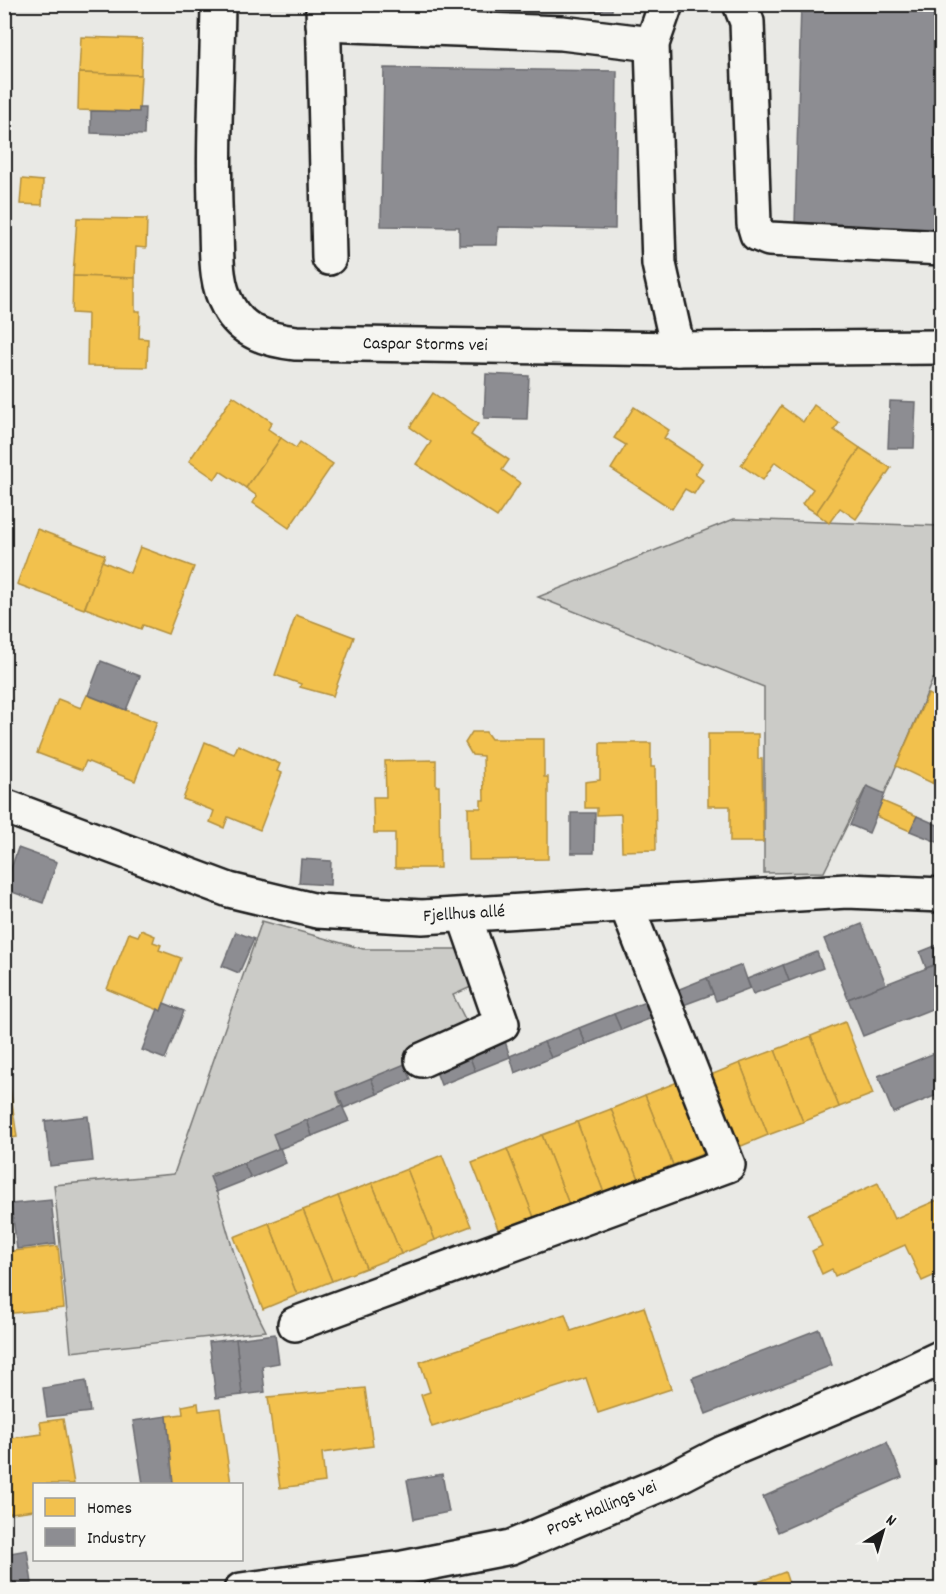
<svg xmlns="http://www.w3.org/2000/svg" width="946" height="1594" font-family="Dekko,sans-serif">
<style>
.green{fill:#cbcbc7;stroke:#747472;stroke-width:1.5}
.homes{fill:#f2c14e;stroke:#b2903f;stroke-width:1.5}
.industry{fill:#8d8d92;stroke:#6b6b6f;stroke-width:1.5}
.lines{fill:none;stroke-linecap:round;stroke-linejoin:round}
.minor-casing{stroke:#1c1c1c;stroke-width:38}
.minor{stroke:#f6f6f2;stroke-width:33}
.labels{text-anchor:middle;dominant-baseline:central;stroke-width:6;stroke-linejoin:round;paint-order:stroke}
.street-label{font-size:18px;fill:#1c1c1c;stroke:#f6f6f2}
</style>
<rect width="100%" height="100%" fill="#e9e9e5"/>
<filter id="ink" filterUnits="userSpaceOnUse"><feTurbulence type="fractalNoise" baseFrequency=".0167" numOctaves="2"/><feDisplacementMap in="SourceGraphic" scale="12" xChannelSelector="R" yChannelSelector="G"/><feConvolveMatrix kernelMatrix="1 2 1 2 8 2 1 2 1" color-interpolation-filters="sRGB"/></filter>
<g filter="url(#ink)">
<g class="green">
<path d="M734 519 941 526V677L933 679 884 795 866 787 824 872 764 873V687L538 597Z"/>
<path d="M262 921 363 949H457L471 987 453 995 466 1021 413 1052 407 1064 337 1094 342 1107 274 1134 279 1150 212 1174C226 1228 240 1282 266 1331L71 1352 54 1185 174 1174Z"/>
</g>
<g class="homes">
<path d="M81 37 142 39 141 75 79 73Z"/>
<path d="M79 73 141 75 139 112 78 110Z"/>
<path d="M22 179 43 181 42 205 20 204Z"/>
<path d="M77 218 147 219 146 248 136 247 135 278 73 276Z"/>
<path d="M73 276 135 278V311H140L139 338 148 339 147 367 87 366 88 314 72 313Z"/>
<path d="M433 393 478 424 471 435 509 460 502 470 520 483 497 517 416 464 431 442 410 427Z"/>
<path d="M233 396 272 422 268 429 281 438 246 488 220 471 215 479 189 461Z"/>
<path d="M814 405 839 423 834 430 860 448 816 513 802 504 813 489 775 462 763 480 741 465 781 406 803 422Z"/>
<path d="M634 407 669 430 664 438 702 463 695 474 703 480 694 494 685 489 672 509 611 469 626 445 614 438Z"/>
<path d="M281 438 296 448 300 442 333 464 289 528 253 503 257 496 246 488Z"/>
<path d="M860 448 891 468 856 519 840 508 829 523 816 513Z"/>
<path d="M37 529 105 555 84 609 17 584Z"/>
<path d="M140 547 194 567 168 634 143 625 141 629 85 608 102 561 130 573Z"/>
<path d="M296 615 354 637 333 696 300 687 301 684 275 675Z"/>
<path d="M928 694 942 700V761L932 783 896 766Z"/>
<path d="M87 695 157 722 135 781 86 761 82 770 37 753 58 699 81 708Z"/>
<path d="M472 732H486L491 739H544V777H548V859L469 860 468 808H481V800H484L483 756 472 755 465 743Z"/>
<path d="M708 734H758V759H762L763 842H730V806H708Z"/>
<path d="M205 742 234 754 238 745 280 764 277 771 282 773 260 830 228 817 224 828 210 822 214 811 183 799Z"/>
<path d="M600 743H651V767H655L656 850 622 851 621 814 597 815V808H585V782L600 780Z"/>
<path d="M436 760V786H439L440 868H395V833H374L373 797H386L385 761Z"/>
<path d="M942 761V787L932 783Z"/>
<path d="M882 801 917 816 910 831 876 816Z"/>
<path d="M4 919 10 960 4 961Z"/>
<path d="M141 930 155 936 153 942 161 945 159 950 181 958 161 1011 107 989 129 933 138 936Z"/>
<path d="M845 1022 873 1094 839 1107 811 1036Z"/>
<path d="M811 1036 839 1107 803 1122 775 1050Z"/>
<path d="M775 1050 803 1122 768 1135 740 1063Z"/>
<path d="M740 1063 768 1135 734 1149 706 1077Z"/>
<path d="M4 1081H9L17 1137 4 1139Z"/>
<path d="M680 1081 708 1152 673 1165 645 1095Z"/>
<path d="M645 1095 673 1165 639 1179 611 1109Z"/>
<path d="M611 1109 639 1179 604 1193 577 1122Z"/>
<path d="M577 1122 604 1193 570 1207 542 1135Z"/>
<path d="M542 1135 570 1207 535 1220 507 1149Z"/>
<path d="M507 1149 535 1220 500 1234 472 1163Z"/>
<path d="M442 1155 471 1226 435 1240 407 1169Z"/>
<path d="M407 1169 435 1240 401 1254 372 1183Z"/>
<path d="M372 1183 401 1254 366 1268 338 1196Z"/>
<path d="M878 1183 894 1219 942 1198V1272L922 1281 905 1245 835 1276 832 1269 822 1274 812 1251 822 1246 808 1214Z"/>
<path d="M338 1196 366 1268 332 1281 303 1210Z"/>
<path d="M303 1210 332 1281 297 1295 269 1223Z"/>
<path d="M269 1223 297 1295 263 1309 234 1237Z"/>
<path d="M58 1246 64 1308 4 1314V1252Z"/>
<path d="M644 1307 671 1389 598 1413 586 1378 432 1427 421 1395 430 1392 420 1362 565 1314 571 1331Z"/>
<path d="M365 1388 373 1446 322 1453 325 1482 280 1488 268 1397Z"/>
<path d="M198 1403 199 1411 220 1408 231 1484H173L167 1416 183 1414 182 1406Z"/>
<path d="M63 1419 74 1484H34V1510L4 1514V1439L42 1434 40 1422Z"/>
<path d="M785 1572 791 1590H736L755 1583Z"/>
</g>
<g class="industry">
<rect x="592" y="4" width="20" height="7"/>
<path d="M801 4H942V229L795 224Z"/>
<path d="M384 68 617 71 615 229 498 227 497 245H459V227L381 226Z"/>
<path d="M139 108H145L144 135 91 133V111L139 112Z"/>
<path d="M486 374 529 376 527 419 484 418Z"/>
<path d="M890 401 916 402 914 448H888Z"/>
<path d="M101 661 140 676 126 710 88 695Z"/>
<path d="M867 786 885 794 869 833 850 825Z"/>
<path d="M571 813H595L594 853H571Z"/>
<path d="M917 816 942 827V844L910 831Z"/>
<path d="M18 848 57 862 43 903 4 889Z"/>
<path d="M301 859 331 861 330 885 299 883Z"/>
<path d="M862 924 886 984 848 999 824 939Z"/>
<path d="M236 932 254 939 239 973 222 966Z"/>
<path d="M942 943V962L926 968 920 952Z"/>
<path d="M817 952 823 968 789 981 783 965Z"/>
<path d="M942 962V1005L863 1036 848 999Z"/>
<path d="M742 965 750 988 716 1001 707 978Z"/>
<path d="M783 965 789 981 753 994 747 979Z"/>
<path d="M707 978 713 994 678 1007 672 992Z"/>
<path d="M648 1001 654 1017 621 1030 614 1014Z"/>
<path d="M164 1003 184 1011 165 1059 142 1050 158 1009 161 1011Z"/>
<path d="M614 1014 621 1030 586 1044 579 1028Z"/>
<path d="M579 1028 586 1044 551 1058 544 1042Z"/>
<path d="M505 1041 510 1057 475 1071 469 1055Z"/>
<path d="M544 1042 551 1058 515 1073 510 1056Z"/>
<path d="M942 1050V1093L893 1113 878 1076Z"/>
<path d="M469 1055 475 1071 441 1085 435 1069Z"/>
<path d="M405 1064 411 1079 377 1094 371 1078Z"/>
<path d="M371 1078 377 1094 344 1108 337 1092Z"/>
<path d="M342 1106 349 1121 312 1136 307 1120Z"/>
<path d="M88 1116 93 1161 50 1166 45 1121Z"/>
<path d="M307 1120 312 1136 279 1149 273 1134Z"/>
<path d="M280 1148 286 1163 251 1178 243 1163Z"/>
<path d="M243 1163 251 1178 216 1192 210 1177Z"/>
<path d="M51 1200 56 1244 17 1249 11 1204Z"/>
<path d="M819 1329 832 1365 706 1414 692 1378Z"/>
<path d="M275 1334 279 1363 262 1366 265 1392 242 1395 236 1339Z"/>
<path d="M236 1339 242 1395 216 1398 209 1342Z"/>
<path d="M86 1381 90 1412 47 1417 43 1388Z"/>
<path d="M167 1416 173 1484H143L133 1421Z"/>
<path d="M887 1442 902 1477 778 1532 763 1497Z"/>
<path d="M442 1474 449 1512 414 1519 407 1480Z"/>
<path d="M27 1550 32 1583 7 1586 4 1554Z"/>
</g>
<g class="lines">
<g class="minor-casing">
<g id="minor">
<path id="s1" d="M218 4C217 80 212 154 216 229 217 255 215 282 228 306 242 333 269 340 296 343L678 349 942 347"/>
<path d="M323 4 329 258"/>
<path d="M666 4 652 44 659 264 678 349"/>
<path d="M740 4 747 22 754 224 757 234 769 239 942 248"/>
<path d="M323 24 562 33 652 44"/>
<path id="s2" d="M4 806 229 890 317 911 422 917 847 891 942 895"/>
<path d="M422 1060 502 1024 464 915"/>
<path d="M295 1324 728 1165 627 907"/>
<path id="s3" d="M241 1590 403 1568 511 1547 671 1480 723 1453 866 1393 942 1357"/>
</g>
</g>
<use href="#minor" class="minor"/>
</g>
</g>
<g class="labels">
<g class="street-label">
<text stroke="none"><textPath href="#s1" startOffset="514">Caspar Storms vei</textPath></text>
<text stroke="none"><textPath href="#s2" startOffset="478">Fjellhus allé</textPath></text>
<text stroke="none"><textPath href="#s3" startOffset="372">Prost Hallings vei</textPath></text>
</g>
</g>
<rect width="946" height="1594" fill="none" stroke="#f6f6f2" stroke-width="24"/>
<rect x="12" y="12" width="922" height="1570" fill="none" stroke="#1c1c1c" stroke-width="2" filter="url(#ink)"/>
<rect x="33" y="1483" width="210" height="78" fill="#f6f6f2" stroke="#9f9f9c" stroke-width="1.5"/>
<rect x="45" y="1498" width="30" height="18" fill="#f2c14e" stroke="#9f9f9c" stroke-width="1.5"/>
<text x="87" y="1513" font-size="18" fill="#1c1c1c">Homes</text>
<rect x="45" y="1528" width="30" height="18" fill="#8d8d92" stroke="#9f9f9c" stroke-width="1.5"/>
<text x="87" y="1543" font-size="18" fill="#1c1c1c">Industry</text>
<g transform="translate(883 1531) rotate(37)" stroke="#f6f6f2" stroke-width="4.5" paint-order="stroke">
<path d="M0-4.5L10 22L0 15L-10 22Z" fill="#1c1c1c"/>
<text y="-9" font-size="16" font-weight="bold" text-anchor="middle" fill="#1c1c1c">N</text>
</g>
</svg>
